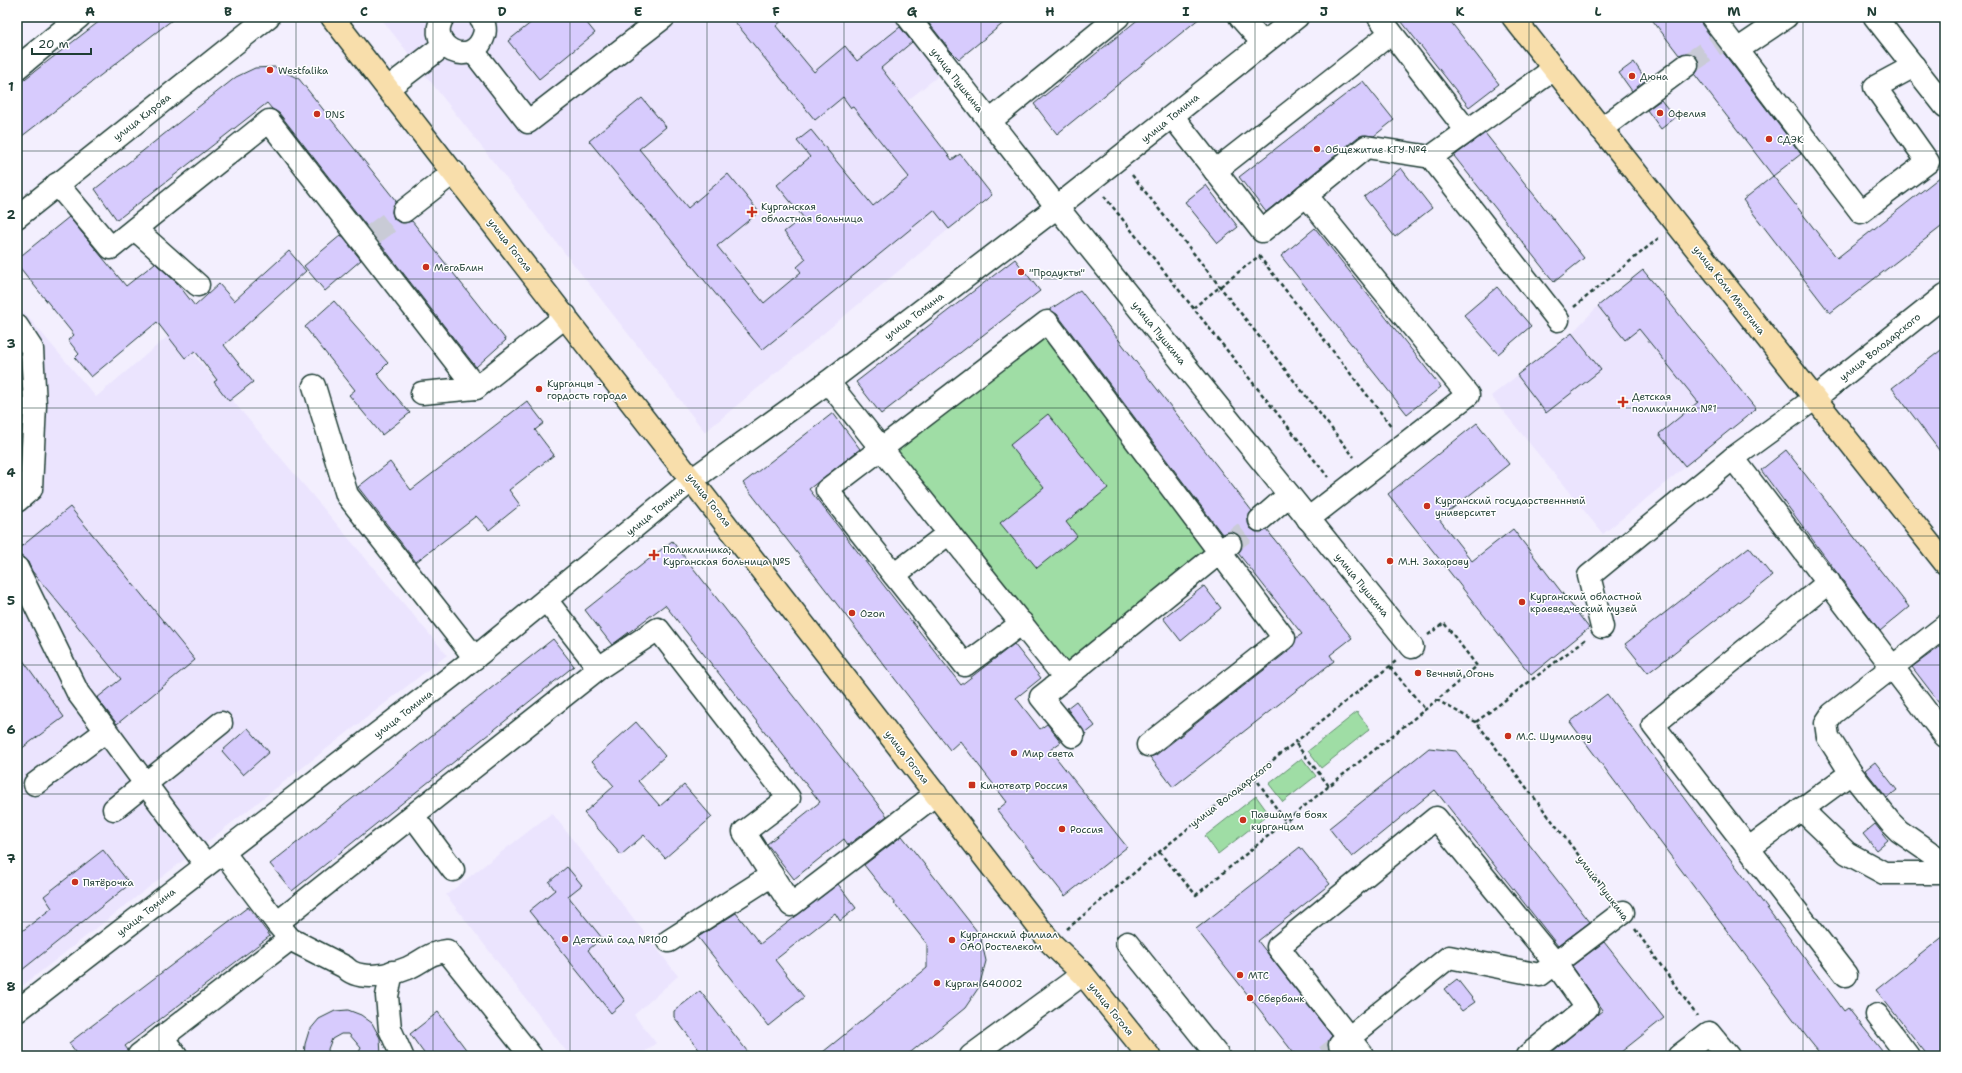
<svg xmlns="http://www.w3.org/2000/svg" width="1962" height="1073" font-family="'Shantell Sans',sans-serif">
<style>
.built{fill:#ebe4fe}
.green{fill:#9fdda5;stroke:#5f8d6c}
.building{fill:#d7cbfd;stroke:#1f3d34}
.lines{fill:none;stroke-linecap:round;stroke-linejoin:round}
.minor-tunnel{stroke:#c9cbd6;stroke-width:22;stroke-dasharray:22 11;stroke-linecap:butt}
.minor-casing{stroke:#1f3d34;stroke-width:25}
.major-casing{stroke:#1f3d34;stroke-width:25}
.path{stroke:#1f3d34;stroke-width:2.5;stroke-dasharray:4 3;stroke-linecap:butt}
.minor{stroke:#fff;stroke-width:22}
.major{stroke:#f8deab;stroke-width:22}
.grid{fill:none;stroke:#1f3d34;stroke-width:1;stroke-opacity:0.55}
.poi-dot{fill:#c8321e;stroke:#fff;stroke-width:1.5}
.labels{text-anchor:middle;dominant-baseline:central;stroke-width:3;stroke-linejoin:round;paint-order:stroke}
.poi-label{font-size:10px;fill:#1f3d34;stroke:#fff;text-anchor:start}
.street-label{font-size:10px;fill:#1f3d34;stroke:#fff}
.neatline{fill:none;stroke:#1f3d34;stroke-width:1.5}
.grid-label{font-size:13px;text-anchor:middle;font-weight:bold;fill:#1f3d34}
</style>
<rect width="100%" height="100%" fill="#f3effe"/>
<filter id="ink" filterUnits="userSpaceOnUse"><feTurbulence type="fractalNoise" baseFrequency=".025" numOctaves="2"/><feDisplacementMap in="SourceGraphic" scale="8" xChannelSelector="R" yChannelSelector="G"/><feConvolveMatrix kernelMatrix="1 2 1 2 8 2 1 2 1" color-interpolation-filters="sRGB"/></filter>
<g filter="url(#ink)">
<g class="built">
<path d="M380 17H1002L1005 22 907 101 952 159 960 154 992 195 949 229 705 432Z"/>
<path d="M1643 270 1756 409 1603 534 1491 396 1572 333 1598 306Z"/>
<path d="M17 304 96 397 174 331 447 655 17 990Z"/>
<path d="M552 813 678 976 634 1015 656 1043 639 1056H570L446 895Z"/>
</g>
<g class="green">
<path d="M1046 332 1211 550 1065 670 890 451Z"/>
<path d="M1357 712 1370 729 1321 768 1308 751Z"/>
<path d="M1302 758 1316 776 1283 802 1269 784Z"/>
<path d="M1256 796 1269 814 1218 854 1205 836Z"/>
</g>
<g class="building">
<path d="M105 17H176L17 140V85Z"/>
<path d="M538 17H582L595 33 539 79 508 41Z"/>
<path d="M731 17H786L776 26 814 72 845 46 857 61 900 27 912 42 881 68 952 160 960 154 992 195 949 229 934 210 762 350 589 141 642 98 666 127 639 149 688 208 728 174 759 212 717 246 764 303 801 272 797 267 806 259 784 232 803 217 777 185 810 157 797 141 811 130 873 206 909 177 853 107 851 108 843 97 815 120Z"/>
<path d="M924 17H1011L959 59 950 50Z"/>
<path d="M1141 17H1201L1057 134 1034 104Z"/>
<path d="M1398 17H1447L1499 84 1469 107Z"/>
<path d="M1650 17H1700L1702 25 1801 154 1773 176 1695 75 1698 70 1699 64 1697 57 1692 54 1686 53 1679 55Z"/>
<path d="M1634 62 1646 80 1632 91 1619 73Z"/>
<path d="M275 67 299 79 396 201 393 206 392 212 394 219 399 222 405 223 412 221 506 340 476 367 279 113 272 109 267 103 117 220 95 189 236 77 255 68Z"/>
<path d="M1363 81 1394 120 1374 136 1363 135 1358 137 1266 212 1239 177Z"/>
<path d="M1661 100 1675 118 1661 129 1647 110Z"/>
<path d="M1485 133 1584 258 1554 282 1454 156Z"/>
<path d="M1401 168 1432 208 1395 237 1364 197Z"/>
<path d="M1945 173V224L1830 313 1743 200 1773 176 1837 258Z"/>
<path d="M1206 185 1238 227 1218 243 1185 202Z"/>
<path d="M69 217 126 286 155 263 177 283 195 306 219 284 234 301 289 251 306 271 224 345 253 382 229 401 214 382 217 380 195 351 185 358 157 322 91 377 75 358 79 354 68 340 74 335 17 264V259Z"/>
<path d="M1315 228 1441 387 1407 414 1281 256Z"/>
<path d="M341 235 361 260 325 291 304 266Z"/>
<path d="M1015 259 1040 291 881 414 856 382Z"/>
<path d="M1643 270 1756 409 1685 466 1659 434 1698 402 1639 329 1625 340 1598 306Z"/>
<path d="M1497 287 1531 326 1498 354 1464 315Z"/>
<path d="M1080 290 1252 511 1248 516V523L1250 528 1256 532 1267 530 1352 638 1330 655 1334 661 1173 787 1150 757 1156 755 1292 648 1296 638 1302 634 1238 553 1242 548V542L1240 536 1234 532H1228L1222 534 1057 314 1049 310Z"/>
<path d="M334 301 388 363 377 374 410 413 382 435 349 395 355 390 305 327Z"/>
<path d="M1572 333 1601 370 1546 413 1517 375Z"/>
<path d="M1945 347V458L1892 388Z"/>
<path d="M527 401 544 423 535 430 554 455 509 490 520 505 489 530 476 516 416 562 358 487 390 462 411 490Z"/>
<path d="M833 413 860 449 809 489 961 685 1014 644 1041 678 1016 698 1040 729 1047 724 1061 742 1050 750 1127 847 1065 896 997 810 1007 802 960 741 950 750 743 483Z"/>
<path d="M1048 414 1108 488 1066 522 1077 536 1037 568 1000 523 1044 488 1010 445Z"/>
<path d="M1477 423 1509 464 1439 519 1472 561 1513 529 1589 628 1531 675 1388 494Z"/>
<path d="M1786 450 1909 607 1880 631 1761 470Z"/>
<path d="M70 507 195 660 117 724 97 698 121 679 32 571 28 562 17 552V550Z"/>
<path d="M672 541 887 816 848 845 844 839 794 879 767 844 820 802 665 605 612 645 585 610Z"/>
<path d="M1749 547 1772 576 1648 673 1625 644Z"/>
<path d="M1204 586 1221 608 1181 641 1163 618Z"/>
<path d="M553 639 574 666 292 891 270 864Z"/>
<path d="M1945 643V710L1912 667Z"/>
<path d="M17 652 64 717 17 752Z"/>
<path d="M1607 694 1844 1011 1848 1008 1886 1056H1822L1809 1040 1570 722Z"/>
<path d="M1076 701 1095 726 1085 734 1067 708Z"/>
<path d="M636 722 665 756 638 781 660 806 684 785 712 817 665 858 644 835 621 855 584 813 614 786 592 761Z"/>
<path d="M248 728 269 752 243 775 222 751Z"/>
<path d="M1429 748 1456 751 1590 922 1558 946 1435 790 1352 857 1329 828Z"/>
<path d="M1875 762 1897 790 1887 798 1865 770Z"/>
<path d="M1875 824 1888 840 1876 850 1863 834Z"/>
<path d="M902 836 980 935 986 961 979 987 965 1008 906 1056H818L927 968V944L864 865Z"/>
<path d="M1300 847 1330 884 1258 941 1332 1036 1328 1041V1047L1330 1053 1335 1056H1296L1196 929Z"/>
<path d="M103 850 130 884 17 974V935L52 908 44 896Z"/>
<path d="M567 867 582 885 568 896 602 938 588 950 625 1001 611 1013 529 911 555 890 549 882Z"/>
<path d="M838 884 856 908 840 921 835 913 775 960 804 997 768 1026 698 937 736 913 760 944Z"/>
<path d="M248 907 270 936 125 1046 128 1050 127 1056H79L69 1043Z"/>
<path d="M1945 935V1056H1928L1876 990Z"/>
<path d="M1604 942 1664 1018 1616 1056H1547L1603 1010 1572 966Z"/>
<path d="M1457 979 1475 1002 1462 1011 1444 989Z"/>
<path d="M700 991 751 1056H704L674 1017V1011Z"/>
<path d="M348 1010 361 1015 372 1023 380 1038 381 1056H357L361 1048 349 1034H341L332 1039 328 1049 329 1056H304L305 1044 309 1031 319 1019 335 1011Z"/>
<path d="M438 1012 471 1056H426L410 1034Z"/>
</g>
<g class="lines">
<g class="minor-tunnel">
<path d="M1687 65 1720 42"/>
<path d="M371 236 404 211"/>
<path d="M1227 546 1260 520"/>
<path d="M1326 1056 1340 1045"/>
</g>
<g class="minor-casing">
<g id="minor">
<path d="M443 17C424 47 473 71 484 35 486 29 484 21 480 17"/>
<path d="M908 17 1057 207 1412 647"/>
<path d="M1240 17 1263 43"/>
<path d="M1379 17 1467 131"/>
<path d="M1712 17 1861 212 1928 162 1875 87 1914 66"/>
<path d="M1875 17 1945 106"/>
<path d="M1737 50 1786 17"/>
<path d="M473 51 528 122 664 17"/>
<path d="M17 68 79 17"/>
<path d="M388 88 444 45"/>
<path d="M1173 117 1262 231 1366 147 1431 157 1554 69"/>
<path d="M990 121 1118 17"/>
<path d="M1601 129 1687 65"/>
<path d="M1431 157 1558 320"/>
<path d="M1215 171 1391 33"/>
<path d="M57 184 111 248 269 121 476 388"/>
<path d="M1306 195 1468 395 1308 519"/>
<path d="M404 211 454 172"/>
<path d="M17 217 268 17"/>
<path d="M135 229 198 285"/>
<path d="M1945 295 1814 399 1733 458 1945 736"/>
<path d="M17 326 32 349 35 405 31 489 17 501"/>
<path d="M828 382 1065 678 1230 544"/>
<path d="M314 386 347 495 475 658"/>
<path d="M422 393 476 388 566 316"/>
<path d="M1260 520 1289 495"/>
<path d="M17 568 78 693 206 865"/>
<path d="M894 575 949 533"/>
<path d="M1829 582 1653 725 1846 975"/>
<path d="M546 600 599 668"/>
<path d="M1022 623 965 665 827 490 1047 322 1284 638 1148 745"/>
<path d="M1602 627 1589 576 1733 458"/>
<path d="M1065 678 1041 697 1073 736"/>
<path d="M1851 773 1890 822 1899 831 1945 863"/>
<path d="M35 784 106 731"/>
<path d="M114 809 221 723"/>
<path d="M1801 809 1847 853 1884 873H1945"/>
<path d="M413 816 453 870"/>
<path d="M1749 848 1851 773 1828 737 1826 723 1832 714 1945 626"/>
<path d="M223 852 277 923"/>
<path d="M669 941 772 875"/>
<path d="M1127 943 1218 1056"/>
<path d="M392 972 387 996 390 1029 402 1056"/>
<path d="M17 1011 460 670 693 479 828 382 1057 207 1297 17"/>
<path d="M1877 1015 1908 1056"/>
<path d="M162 1037 176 1056"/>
<path d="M1340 1045 1449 957 1540 975 1623 912"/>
<path d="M140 1056 139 1055 290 939"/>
<path d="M531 1056 447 951C428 953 425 960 408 968 391 975 358 982 345 967L290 939 277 923 599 668 658 629 789 798 744 832 791 905 936 794"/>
<path d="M971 1056 1083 974"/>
<path d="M1363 1056 1278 947 1436 818 1555 963 1587 1008 1527 1056"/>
<path d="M1679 1056 1709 1033 1728 1056"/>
</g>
</g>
<g class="major-casing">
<g id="major">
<path d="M332 17 1051 943 1083 974 1149 1056"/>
<path d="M1513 17 1945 563"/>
</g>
</g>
<g class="path">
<path d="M1132 175 1354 457"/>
<path d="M1104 196 1328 477"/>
<path d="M1574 307 1660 237"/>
<path d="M1193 308 1259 256 1392 427"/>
<path d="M1428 635 1444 623 1477 666 1437 700 1476 722 1610 896"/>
<path d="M1390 667 1425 709"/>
<path d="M1476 722 1586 639"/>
<path d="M1296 744 1329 786"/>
<path d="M1254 776 1286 822"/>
<path d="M1159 852 1196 895 1329 786 1437 700"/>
<path d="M1067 929 1159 852 1396 661"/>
<path d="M1635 929 1697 1016"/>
</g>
<use href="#minor" class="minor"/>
<use href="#major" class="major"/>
</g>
</g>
<path class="grid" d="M159 17V1056M296 17V1056M433 17V1056M570 17V1056M707 17V1056M844 17V1056M981 17V1056M1118 17V1056M1255 17V1056M1392 17V1056M1529 17V1056M1666 17V1056M1803 17V1056M17 151H1945M17 279H1945M17 408H1945M17 536H1945M17 665H1945M17 794H1945M17 922H1945"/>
<g class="poi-dot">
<circle cx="270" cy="70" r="4"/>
<circle cx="1632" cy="76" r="4"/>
<circle cx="1660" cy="113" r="4"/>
<circle cx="317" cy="114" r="4"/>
<circle cx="1769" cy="139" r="4"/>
<circle cx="1317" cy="149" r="4"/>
<path d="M750 206h4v4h4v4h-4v4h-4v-4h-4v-4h4z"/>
<circle cx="426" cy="267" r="4"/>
<circle cx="1021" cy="272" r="4"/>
<circle cx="539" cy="389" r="4"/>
<path d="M1621 396h4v4h4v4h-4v4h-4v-4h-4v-4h4z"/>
<circle cx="1427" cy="506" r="4"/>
<path d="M652 549h4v4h4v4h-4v4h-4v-4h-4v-4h4z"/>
<circle cx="1390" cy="561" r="4"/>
<circle cx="1522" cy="602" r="4"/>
<circle cx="852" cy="613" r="4"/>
<circle cx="1418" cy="673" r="4"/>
<circle cx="1508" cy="736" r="4"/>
<circle cx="1014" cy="753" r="4"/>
<rect x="968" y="781" width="8" height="8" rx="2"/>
<circle cx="1243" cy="820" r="4"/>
<circle cx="1062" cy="829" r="4"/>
<circle cx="75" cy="882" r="4"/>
<circle cx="565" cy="939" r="4"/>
<circle cx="952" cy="940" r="4"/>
<circle cx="1240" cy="975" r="4"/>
<circle cx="937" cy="983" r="4"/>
<circle cx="1250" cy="998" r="4"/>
</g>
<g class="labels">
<g class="poi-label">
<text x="278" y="70">Westfalika</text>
<text x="1640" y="76">Дюна</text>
<text x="1668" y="113">Офелия</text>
<text x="325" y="114">DNS</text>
<text x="1777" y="139">СДЭК</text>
<text x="1325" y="149">Общежитие КГУ №4</text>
<text x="761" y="206">Курганская<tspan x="761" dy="12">областная больница</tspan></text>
<text x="434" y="267">МегаБлин</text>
<text x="1029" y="272">"Продукты"</text>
<text x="547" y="383">Курганцы -<tspan x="547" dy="12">гордость города</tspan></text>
<text x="1632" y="396">Детская<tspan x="1632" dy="12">поликлиника №1</tspan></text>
<text x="1435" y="500">Курганский государственнный<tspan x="1435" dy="12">университет</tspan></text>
<text x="663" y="549">Поликлиника,<tspan x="663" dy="12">Курганская больница №5</tspan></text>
<text x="1398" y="561">М.Н. Захарову</text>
<text x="1530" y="596">Курганский областной<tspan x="1530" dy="12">краеведческий музей</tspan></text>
<text x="860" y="613">Ozon</text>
<text x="1426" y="673">Вечный Огонь</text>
<text x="1516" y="736">М.С. Шумилову</text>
<text x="1022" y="753">Мир света</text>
<text x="980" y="785">Кинотеатр Россия</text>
<text x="1251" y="814">Павшим в боях<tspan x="1251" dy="12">курганцам</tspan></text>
<text x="1070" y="829">Россия</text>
<text x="83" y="882">Пятёрочка</text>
<text x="960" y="934">Курганский филиал<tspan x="960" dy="12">ОАО Ростелеком</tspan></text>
<text x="573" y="939">Детский сад №100</text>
<text x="1248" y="975">МТС</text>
<text x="945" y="983">Курган 640002</text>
<text x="1258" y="998">Сбербанк</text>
</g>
<g class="street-label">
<text transform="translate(957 80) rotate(52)">улица Пушкина</text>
<text transform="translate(142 117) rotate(-38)">улица Кирова</text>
<text transform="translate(1170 118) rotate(-39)">улица Томина</text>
<text transform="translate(510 245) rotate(52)">улица Гоголя</text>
<text transform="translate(1729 290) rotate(52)">улица Коли Мяготина</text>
<text transform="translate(914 316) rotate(-37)">улица Томина</text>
<text transform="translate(1159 333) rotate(51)">улица Пушкина</text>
<text transform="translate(1880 347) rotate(-39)">улица Володарского</text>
<text transform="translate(709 500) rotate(52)">улица Гоголя</text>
<text transform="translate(655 511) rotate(-39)">улица Томина</text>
<text transform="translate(1362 585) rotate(51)">улица Пушкина</text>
<text transform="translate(403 714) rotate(-38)">улица Томина</text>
<text transform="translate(907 757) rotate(52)">улица Гоголя</text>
<text transform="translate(1231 794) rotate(-38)">улица Володарского</text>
<text transform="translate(1603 888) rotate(53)">улица Пушкина</text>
<text transform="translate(146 912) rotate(-38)">улица Томина</text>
<text transform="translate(1111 1009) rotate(51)">улица Гоголя</text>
</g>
</g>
<rect width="1962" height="1073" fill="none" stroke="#fff" stroke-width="44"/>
<path d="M32 48v6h59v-6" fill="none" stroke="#1f3d34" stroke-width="2"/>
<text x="38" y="48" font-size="12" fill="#1f3d34" stroke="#ffffff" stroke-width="3" paint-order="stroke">20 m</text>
<rect x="22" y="22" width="1918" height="1029" class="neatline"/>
<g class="grid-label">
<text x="90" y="16">A</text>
<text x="228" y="16">B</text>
<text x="364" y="16">C</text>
<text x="502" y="16">D</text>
<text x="638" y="16">E</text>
<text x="776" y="16">F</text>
<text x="912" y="16">G</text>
<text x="1050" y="16">H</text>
<text x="1186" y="16">I</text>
<text x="1324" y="16">J</text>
<text x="1460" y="16">K</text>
<text x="1598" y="16">L</text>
<text x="1734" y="16">M</text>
<text x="1872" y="16">N</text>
<text x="11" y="91">1</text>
<text x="11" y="219">2</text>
<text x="11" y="348">3</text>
<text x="11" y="477">4</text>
<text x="11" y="605">5</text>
<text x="11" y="734">6</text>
<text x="11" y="863">7</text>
<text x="11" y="991">8</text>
</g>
</svg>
